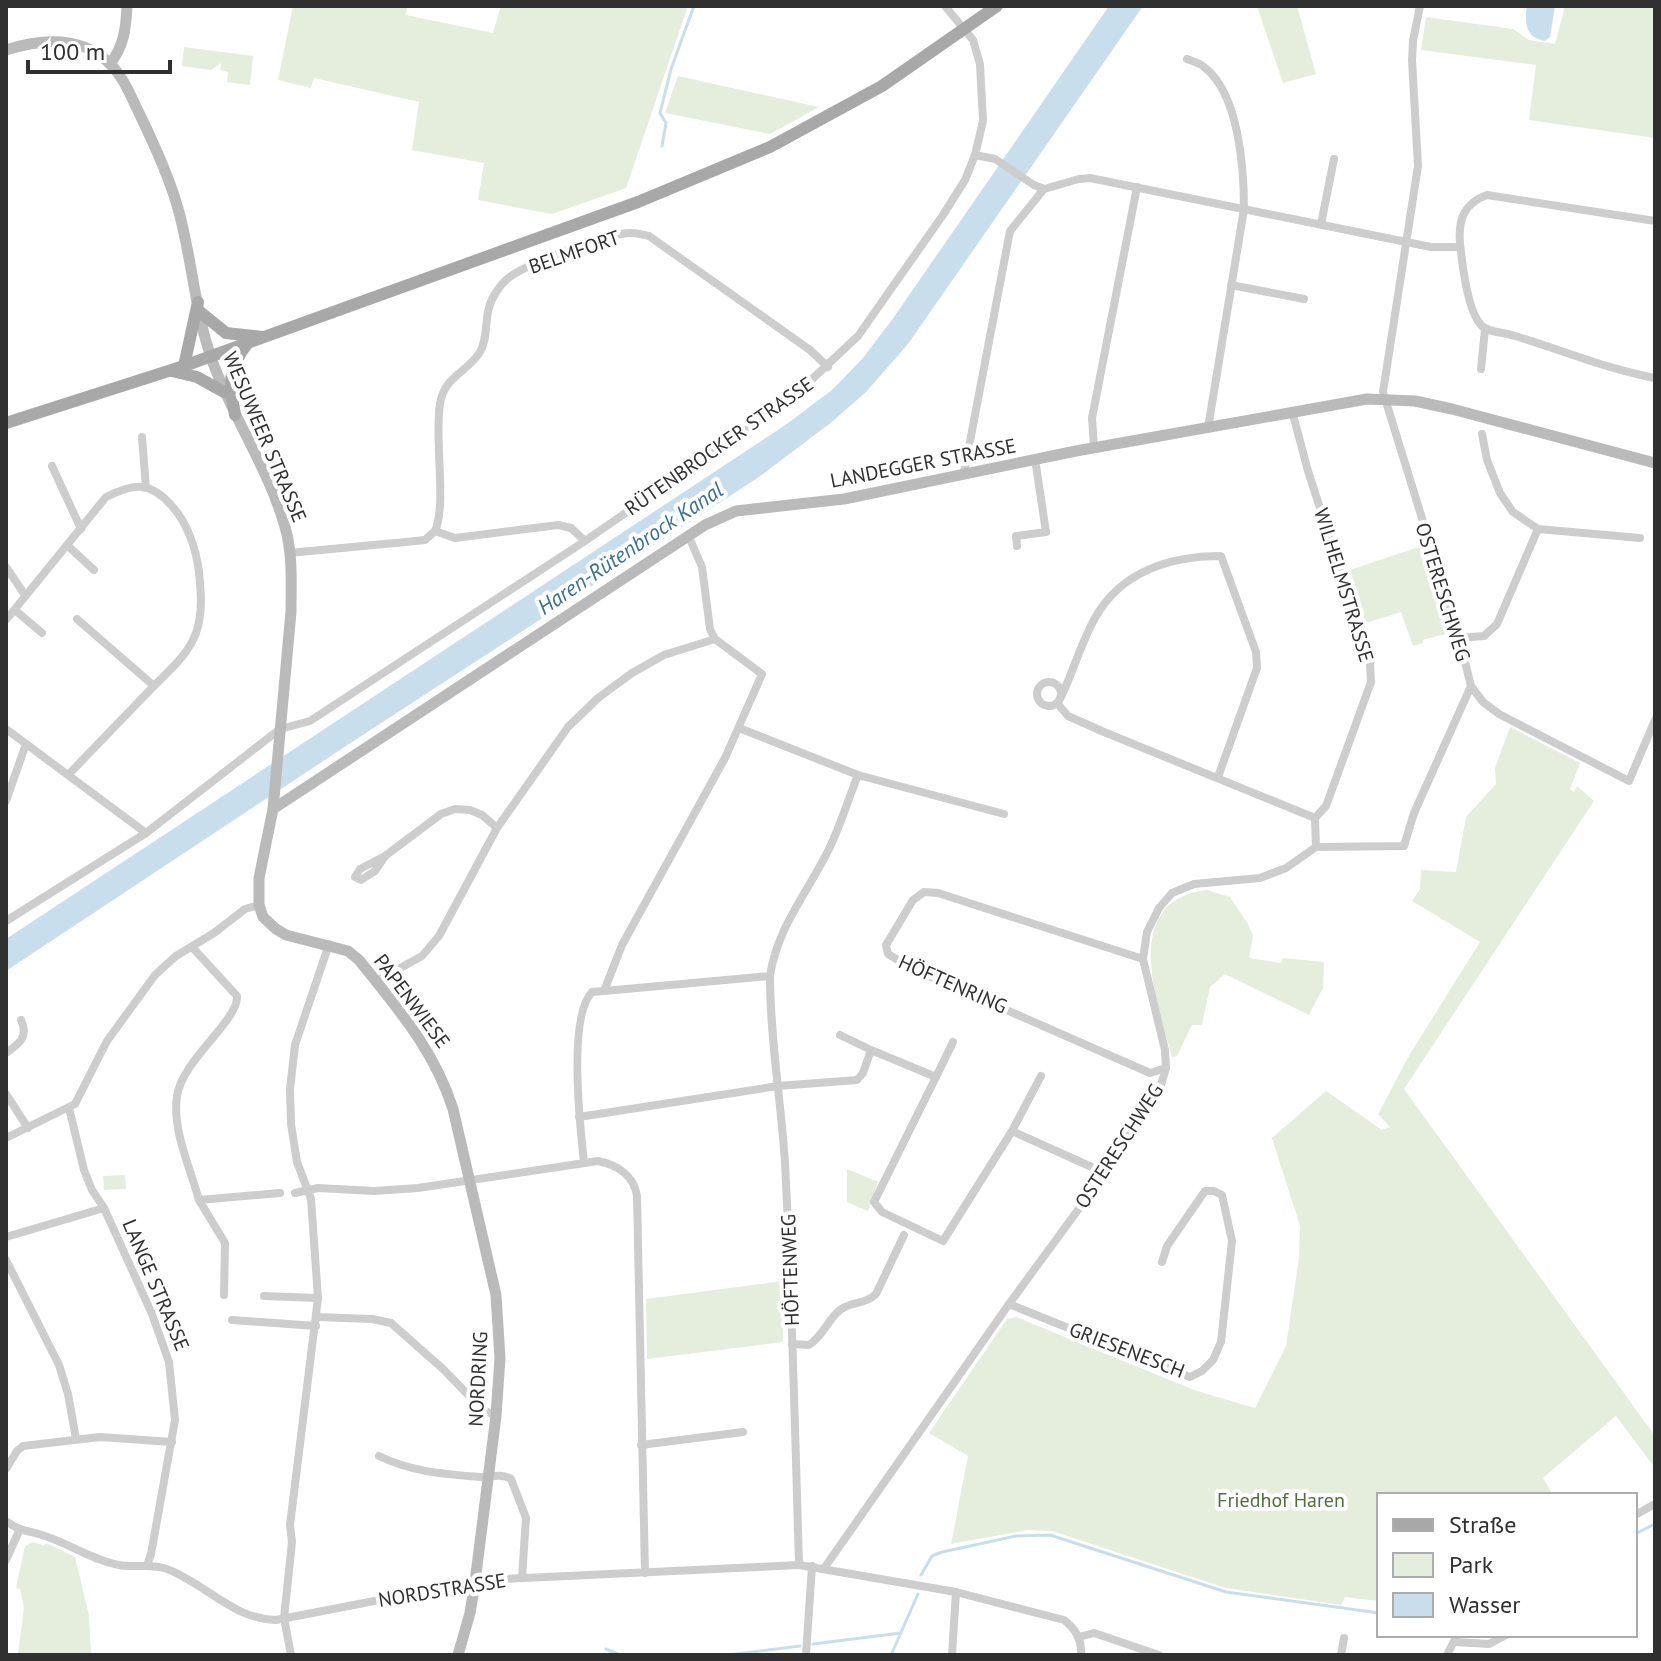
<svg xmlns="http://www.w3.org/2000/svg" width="1661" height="1661" font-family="'PT Sans',sans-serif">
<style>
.green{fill:#e5eddd}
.water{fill:#c9deed}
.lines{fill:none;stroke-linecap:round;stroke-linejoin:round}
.stream{stroke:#c9deed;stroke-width:3}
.street{stroke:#cdcdcd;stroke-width:8}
.secondary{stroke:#bababa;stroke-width:11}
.primary{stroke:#a8a8a8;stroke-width:12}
.labels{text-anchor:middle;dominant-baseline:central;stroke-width:8;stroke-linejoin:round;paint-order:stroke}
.street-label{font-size:20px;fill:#303030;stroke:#fff}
.park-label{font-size:20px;fill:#516d3b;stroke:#fff}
.water-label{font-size:22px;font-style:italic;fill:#3a6f95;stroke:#fff}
</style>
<rect width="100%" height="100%" fill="#fff"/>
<g class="green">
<path d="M293 6H407L406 15 493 33 501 6H688L626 188 552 214 478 200 484 163 412 150 419 102 314 78 311 88 278 80Z"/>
<path d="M1257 6H1297L1316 74 1283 83Z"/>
<path d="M1565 6 1655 8V138L1529 120 1536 65 1421 50 1426 17 1513 29 1529 40 1555 44Z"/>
<path d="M184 47 253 56 250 85 227 82 228 72 220 70 221 63 211 70 182 66Z"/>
<path d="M678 76 819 107 770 134 665 113Z"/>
<path d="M1422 546 1449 633 1423 640V643L1413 646 1401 612 1366 623 1350 570Z"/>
<path d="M1510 727 1580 763 1570 789 1574 792 1577 786 1594 801 1404 1089 1655 1436V1468L1616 1416 1543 1478 1553 1495H1379V1601L1345 1597 1341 1605 1226 1588 1052 1531 1027 1530 951 1544 968 1456 929 1433 1007 1319 1016 1317 1194 1390 1255 1408 1286 1346 1299 1258 1300 1226 1272 1138 1326 1091 1382 1130 1390 1127 1378 1114 1410 1054 1480 942 1412 901 1420 889 1421 870 1456 872 1466 817 1496 784 1495 768Z"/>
<path d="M1207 890 1230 897 1248 924 1253 936 1249 958 1281 963 1283 958 1324 962 1323 988 1309 1015 1225 974 1210 987 1202 1025H1192L1177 1056 1172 1057C1157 1003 1119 900 1207 890Z"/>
<path d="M847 1169 878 1182 868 1211 847 1202Z"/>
<path d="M125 1175 126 1189 104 1190 103 1176Z"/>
<path d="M782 1281 783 1342 647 1359 646 1299Z"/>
<path d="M33 1542 44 1546 46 1543 75 1557 89 1615 91 1655 18 1653 24 1608 20 1589 16 1588 25 1546Z"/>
</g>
<g class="water">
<path d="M1109 6H1143L908 344 866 392 833 421 759 477 349 744 6 971V939L784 426 832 390 863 358 894 317Z"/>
<path d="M1527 6H1555L1550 37 1545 41C1526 38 1524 23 1527 6Z"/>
</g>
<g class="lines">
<g class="stream">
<path d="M662 146 666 123 660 113 671 69 694 6"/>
<path d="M1635 1534 1655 1524"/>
<path d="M921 1575 932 1556 942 1552 1016 1536 1050 1535 1226 1592 1379 1613"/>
<path d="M813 1644 901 1633"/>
<path d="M606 1649 620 1655"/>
<path d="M728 1655 800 1646"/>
<path d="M891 1655 918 1594"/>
</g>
<g class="street">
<path d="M1187 59C1192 61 1200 63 1204 67 1239 93 1244 169 1244 209L1208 428"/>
<path d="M975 155 995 159 1034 185 1044 189 1079 179 1090 178 1431 247H1460"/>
<path d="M1655 221 1487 195C1464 203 1458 220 1460 243 1462 263 1467 310 1481 325 1488 333 1504 332 1515 336 1562 350 1607 369 1655 378"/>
<path d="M1321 224 1334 159"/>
<path d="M1231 285 1304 299"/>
<path d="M1481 369 1485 329"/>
<path d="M1292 411 1308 471 1370 663 1371 682 1346 751 1326 806 1315 818 1316 847"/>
<path d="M1482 434 1487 460 1500 493 1513 512 1538 529 1640 538"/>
<path d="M142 437 146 488"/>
<path d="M1094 447 1092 418 1137 187"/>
<path d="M52 466 81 529"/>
<path d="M964 473 1010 231 1044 189"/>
<path d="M435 531C447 504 434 438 440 404 444 376 468 372 480 352 490 335 482 314 495 294 499 287 504 281 511 276 530 263 609 233 631 233 637 233 644 235 649 236L810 350 828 367"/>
<path d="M68 546 94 570"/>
<path d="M1017 546 1016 536 1046 532 1035 459"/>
<path d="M289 553 416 541 425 540 435 531 455 538 558 525 571 528 585 541"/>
<path d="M6 567 25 595"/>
<path d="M15 610 42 633"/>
<path d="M77 619 154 686"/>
<path d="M6 620 106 497C132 484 149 480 171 505 187 522 196 548 199 572 201 592 203 613 196 633 187 657 167 672 150 690 123 718 96 746 69 774"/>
<path d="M1459 638 1484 636 1497 624 1538 529"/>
<circle cx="1049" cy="694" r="12"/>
<path d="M1471 686 1483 702 1499 714 1629 781 1655 720"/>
<path d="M1061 697C1073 672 1081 643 1095 618 1121 571 1171 556 1221 556L1256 652 1257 668 1218 777"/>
<path d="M1057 703 1068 716 1104 732 1315 818"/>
<path d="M6 729 146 833"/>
<path d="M858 775 1004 814"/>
<path d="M6 801 26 744"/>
<path d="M385 856 375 871 361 880 355 877 360 869 385 856 441 814 455 809 470 810 482 815 497 828"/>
<path d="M6 921 146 833 280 729 310 721 585 541 793 397 858 336 943 215 965 180 975 155 983 121 980 64 973 40 945 6"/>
<path d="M192 947 237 996C239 1020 182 1060 177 1096 172 1130 190 1167 199 1200L280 1193"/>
<path d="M1143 959 938 893 924 892 913 900 886 945 888 954 913 969 1150 1073 1166 1068"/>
<path d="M770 976C770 1039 781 1100 785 1163 792 1297 795 1431 799 1565"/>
<path d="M375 982 422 956 439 936 497 828 568 727 598 698 632 673 664 655 715 639"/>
<path d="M604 991 770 976C777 928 807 893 828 851 840 827 848 800 858 775L739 728"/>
<path d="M840 1035 871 1050"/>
<path d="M6 1053C19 1044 29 1037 21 1020"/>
<path d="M936 1077 953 1042"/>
<path d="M6 1094 28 1128"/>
<path d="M69 1108 84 1170 92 1190 104 1208 152 1314 169 1362 175 1420 151 1554 147 1565"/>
<path d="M579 1117 778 1086 857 1080 863 1073 871 1050 936 1077 874 1202 882 1212 943 1241 1012 1131 1105 1173"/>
<path d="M1012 1131 1041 1076"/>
<path d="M6 1138 75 1104 107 1041 155 975 176 956 214 933 245 909 259 905"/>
<path d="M584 1162C580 1127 568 1017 592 992L604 991 622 945 725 758 762 674 715 639 710 629 702 567 689 537"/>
<path d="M295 1193 318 1188 374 1191 418 1188 598 1161C618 1165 634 1176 637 1196L645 1573"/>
<path d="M199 1200 225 1243 224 1295"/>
<path d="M6 1237 104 1208"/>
<path d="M6 1260 59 1365 68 1394 76 1439"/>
<path d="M264 1296 318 1298"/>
<path d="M1009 1304 1190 1377 1202 1371 1213 1360 1221 1342 1232 1241 1222 1195 1214 1191H1205L1167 1246 1162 1262"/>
<path d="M317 1317 372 1319 391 1323 443 1369 482 1409 496 1416"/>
<path d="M232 1320 316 1326"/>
<path d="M792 1344 809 1345C825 1334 827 1320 840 1310 851 1301 865 1305 876 1294L904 1235"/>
<path d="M641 1445 743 1432"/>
<path d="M379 1456C411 1472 445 1474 480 1477 491 1477 501 1473 511 1479L526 1518 522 1578"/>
<path d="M6 1469 17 1451 23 1446 100 1437 172 1442"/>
<path d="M1635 1515 1655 1504"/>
<path d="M6 1521C21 1532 28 1530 45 1536 70 1544 92 1560 119 1565 135 1568 151 1563 167 1569 206 1584 233 1619 276 1620L483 1580 799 1565 956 1592 1064 1620C1076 1629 1082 1640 1081 1655"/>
<path d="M6 1560 19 1531"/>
<path d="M825 1567 1009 1304 1105 1173 1161 1085 1166 1068 1165 1050 1143 959 1147 932 1159 908 1172 893 1194 884 1260 878 1286 868 1316 847 1404 846 1414 813 1471 686 1459 638 1383 392 1418 166 1412 60 1413 41 1420 6"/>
<path d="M1079 1637 1094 1633 1159 1655"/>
<path d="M1455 1642 1489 1644 1506 1635"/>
<path d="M291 1655 284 1618 292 1542 290 1525 318 1298 311 1199 297 1162 291 1124 290 1089 295 1045 329 944"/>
<path d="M806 1655 812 1566"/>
<path d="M952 1655 956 1592"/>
<path d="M1341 1655 1344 1638"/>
<path d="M1447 1655 1457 1635"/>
</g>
<g class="secondary">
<path d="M6 50C41 39 80 35 109 63 124 77 131 97 140 115 154 144 168 174 177 205 192 255 194 310 212 360 232 417 269 469 285 527 293 554 291 584 291 612L273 809 259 878V905L263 917 276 929 286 935 348 951 359 960C397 1008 434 1049 453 1109L496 1295 500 1358 496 1416 475 1582 470 1613 458 1655"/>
<path d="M110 64C124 46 126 28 127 6"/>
<path d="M273 809 705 525 736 511 844 499 1076 451 1367 399 1415 401 1452 409 1655 463"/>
</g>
<g class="primary">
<path d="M200 312 226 333 263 337"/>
<path d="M184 366 198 302"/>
<path d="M172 371 197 377 224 392"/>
<path d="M235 415C230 383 226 372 247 344"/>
<path d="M6 423 184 366 638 202 770 147 882 86 997 6"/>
</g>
</g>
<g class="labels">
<g class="street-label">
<text transform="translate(574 252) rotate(-19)">BELMFORT</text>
<text transform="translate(265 437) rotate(67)">WESUWEER STRASSE</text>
<text transform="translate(719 446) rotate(-35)">RÜTENBROCKER STRASSE</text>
<text transform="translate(923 463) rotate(-11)">LANDEGGER STRASSE</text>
<text transform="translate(1344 585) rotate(73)">WILHELMSTRASSE</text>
<text transform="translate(1443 592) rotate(73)">OSTERESCHWEG</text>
<text transform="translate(953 984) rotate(24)">HÖFTENRING</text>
<text transform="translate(412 1001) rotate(53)">PAPENWIESE</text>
<text transform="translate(1119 1146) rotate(-57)">OSTERESCHWEG</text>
<text transform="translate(790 1270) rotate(-92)">HÖFTENWEG</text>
<text transform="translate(156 1285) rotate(67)">LANGE STRASSE</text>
<text transform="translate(1127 1350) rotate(21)">GRIESENESCH</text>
<text transform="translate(478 1379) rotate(-87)">NORDRING</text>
<text transform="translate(442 1590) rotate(-9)">NORDSTRASSE</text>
</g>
<g class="park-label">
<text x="1281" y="1500">Friedhof Haren</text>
</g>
<g class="water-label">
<text transform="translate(630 548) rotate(-34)">Haren-Rütenbrock Kanal</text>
</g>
</g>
<rect width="1661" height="1661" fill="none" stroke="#303030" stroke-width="16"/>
<rect x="1377" y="1493" width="260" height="144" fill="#ffffff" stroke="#acacac" stroke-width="2"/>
<rect x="1393" y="1519" width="40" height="12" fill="#a8a8a8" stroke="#acacac" stroke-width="2"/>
<text x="1449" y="1533" font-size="24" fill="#303030">Straße</text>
<rect x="1393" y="1553" width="40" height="24" fill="#e5eddd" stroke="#acacac" stroke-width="2"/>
<text x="1449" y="1573" font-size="24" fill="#303030">Park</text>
<rect x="1393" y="1593" width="40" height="24" fill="#c9deed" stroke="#acacac" stroke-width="2"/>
<text x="1449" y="1613" font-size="24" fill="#303030">Wasser</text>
<path d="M28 60v12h142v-12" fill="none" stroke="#303030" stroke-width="4"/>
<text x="40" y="60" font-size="24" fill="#303030" stroke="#ffffff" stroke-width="6" paint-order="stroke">100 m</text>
</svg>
